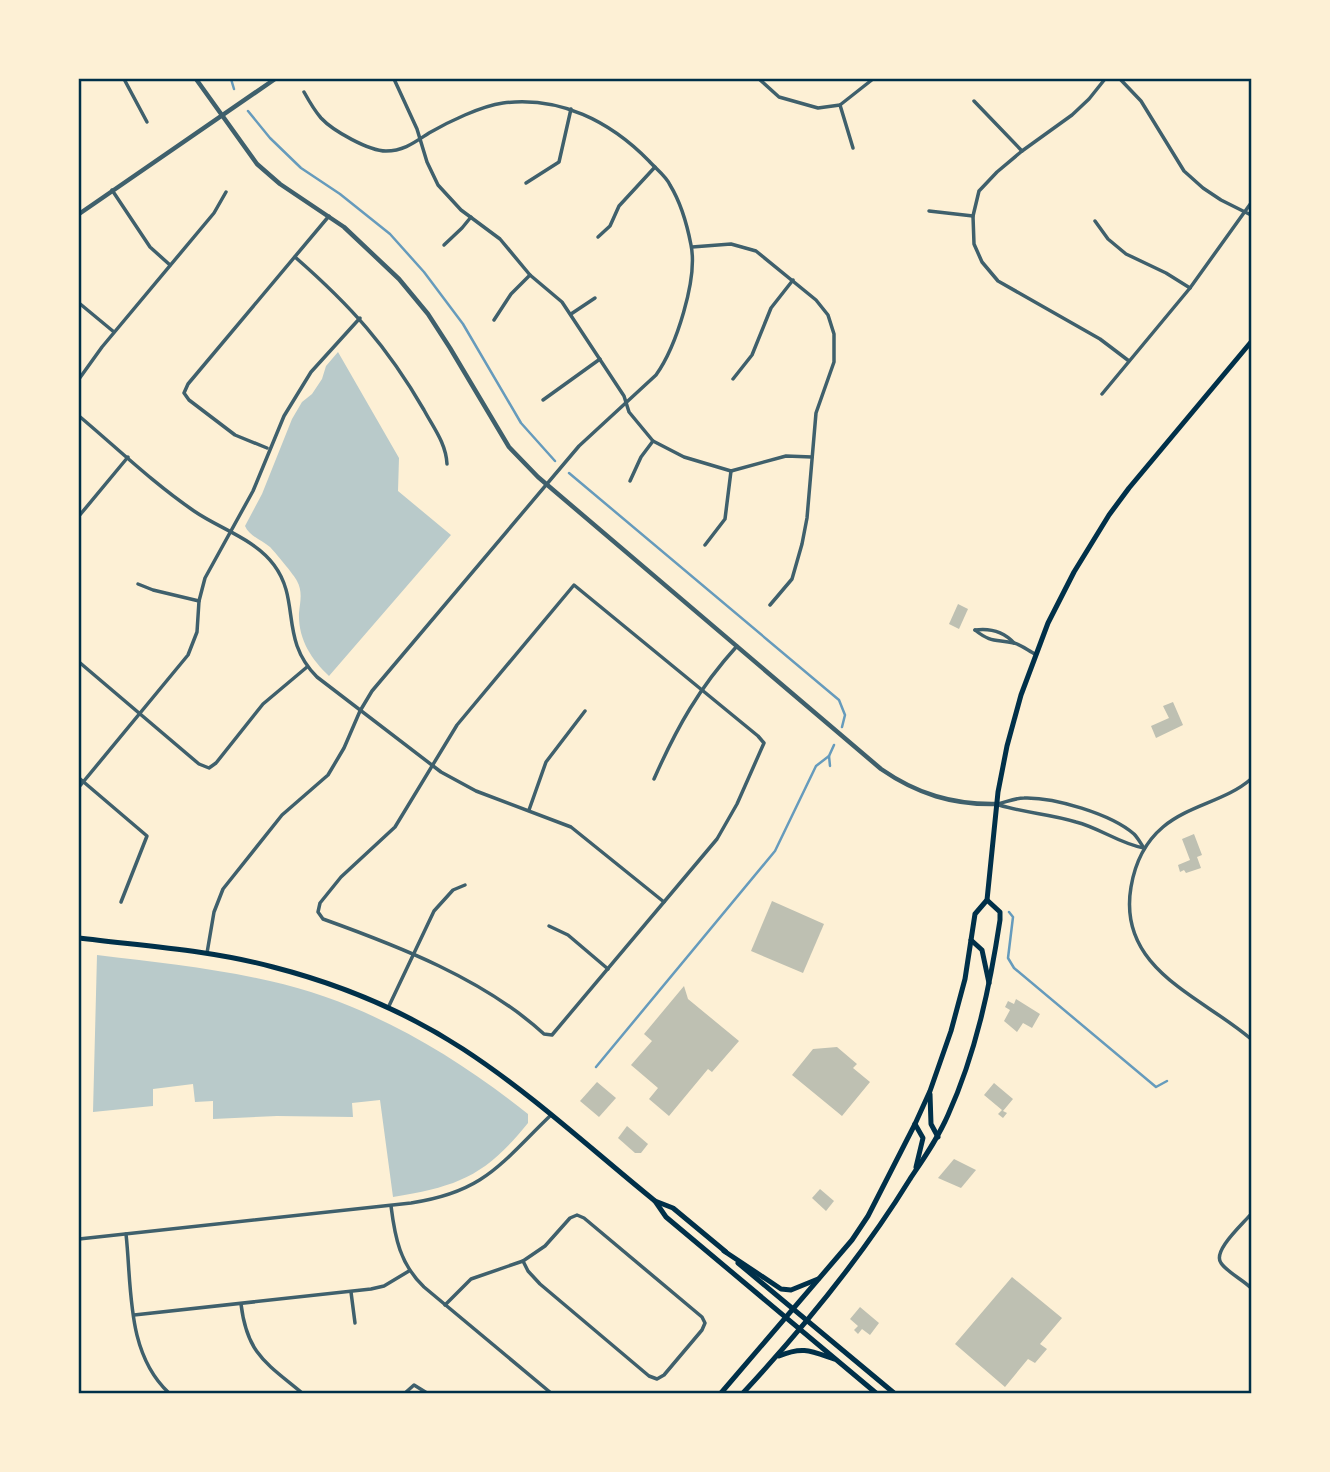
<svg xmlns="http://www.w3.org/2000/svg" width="1330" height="1472" font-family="Ubuntu,sans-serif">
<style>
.green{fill:#b9caca}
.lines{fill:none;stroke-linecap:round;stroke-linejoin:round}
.stream{stroke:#669bbc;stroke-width:2.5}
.building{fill:#bec0b2}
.minor{stroke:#3f606c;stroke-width:3.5}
.tertiary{stroke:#3f606c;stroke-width:4.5}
.secondary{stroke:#003049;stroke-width:5}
.primary{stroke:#003049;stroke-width:5}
.neatline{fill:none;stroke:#003049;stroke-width:2.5}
</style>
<rect width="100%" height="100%" fill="#fdf0d5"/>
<g class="green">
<path d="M338 352 399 458 398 491 451 535 329 676C311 659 298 639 299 613 300 602 303 592 297 581 295 576 274 551 270 547 262 540 249 536 245 526L262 494 292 419 302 402 312 394 322 379 326 366Z"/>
<path d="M97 955C155 962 213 968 270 981 365 1002 453 1054 528 1114V1123C485 1176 459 1186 393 1197L380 1100 352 1103 353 1117 277 1116 213 1119V1101L195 1102 193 1084 153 1089V1106L93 1112Z"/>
</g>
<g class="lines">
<g class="stream">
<path d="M231 79 234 89"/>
<path d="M248 111 270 138 301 168 340 194 390 234 424 272 463 324 521 423 555 461"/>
<path d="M569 473 839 700 845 715 842 727"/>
<path d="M830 766 829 756 834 745"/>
<path d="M1009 912 1013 917 1008 958 1014 968 1156 1087 1167 1081"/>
<path d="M596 1067 775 851 816 766 829 756"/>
</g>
</g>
<g class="building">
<path d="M958 604 968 609 959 629 949 624Z"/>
<path d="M1173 702 1183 725 1156 738 1151 726 1169 718 1163 706Z"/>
<path d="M1194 834 1202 855 1197 857 1201 868 1186 873 1184 870 1180 872 1178 865 1190 860 1182 839Z"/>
<path d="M772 901 824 924 803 973 751 951Z"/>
<path d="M684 986 688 999 739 1041 712 1072 708 1069 669 1116 649 1099 658 1088 631 1065 652 1041 644 1034Z"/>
<path d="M1016 999 1040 1014 1032 1028 1023 1023 1017 1032 1004 1021 1010 1010 1005 1007 1008 1001 1014 1004Z"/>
<path d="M837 1047 857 1064 853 1068 870 1082 842 1116 792 1075 813 1049Z"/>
<path d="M597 1082 616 1098 599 1117 580 1101Z"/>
<path d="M994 1083 1013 1099 1003 1111 1007 1113 1003 1118 998 1114 1002 1110 984 1095Z"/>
<path d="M627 1126 648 1144 641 1153H635L618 1138Z"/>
<path d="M954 1159 976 1170 961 1188 938 1178Z"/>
<path d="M820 1189 834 1201 826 1211 812 1198Z"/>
<path d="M1012 1277 1062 1318 1040 1344 1047 1349 1035 1363 1028 1359 1005 1387 955 1344Z"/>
<path d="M860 1307 879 1323 870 1335 862 1329 858 1334 854 1330 858 1326 850 1319Z"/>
</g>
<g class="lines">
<g class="minor">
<path d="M124 79 147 122"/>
<path d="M394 79 417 129 427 162 438 185 461 210 500 239 530 275 562 302 624 396 629 412 653 441 684 457 731 471 786 456 812 457"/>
<path d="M759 79 779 97 818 108 840 105 873 79"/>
<path d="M1105 79 1089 99 1072 115 1022 151 997 172 979 191 973 216 974 244 982 262 998 281 1100 339 1129 361"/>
<path d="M1120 79 1141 101 1184 171 1203 188 1221 200 1251 215"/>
<path d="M974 101 1022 151"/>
<path d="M840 105 853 148"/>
<path d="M526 183 559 162 571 109"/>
<path d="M112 190 150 247 170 265"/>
<path d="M929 211 973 216"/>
<path d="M1095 221 1108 239 1126 254 1166 273 1190 288"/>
<path d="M598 237 610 226 619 206 655 167"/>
<path d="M444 245 462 228 471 217"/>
<path d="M692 247 731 244 756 251 816 300 828 315 834 334V362L816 413 807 518 802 544 792 579 770 605"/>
<path d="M295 257C351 306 387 346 424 410 433 427 446 443 447 464"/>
<path d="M79 303 114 332"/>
<path d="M571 314 595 298"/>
<path d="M494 320 511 294 530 275"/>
<path d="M79 379 102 347 214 213 226 192"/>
<path d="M733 379 752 355 771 308 793 280"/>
<path d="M1102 394 1190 288 1251 203"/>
<path d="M543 400 600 359"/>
<path d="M79 416C117 448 153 483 194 511 220 529 255 539 274 565 301 601 279 639 317 677L441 772 476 791 571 827 664 902"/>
<path d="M267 448 235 435 189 400 184 393 188 384 329 216"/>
<path d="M1251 462V461"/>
<path d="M630 481 641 457 653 441"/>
<path d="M79 516 128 457"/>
<path d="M705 545 725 519 731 471"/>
<path d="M138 584 153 590 199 601"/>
<path d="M574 585 758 736 764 743 737 804 717 839 552 1035 544 1034C484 979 398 946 323 919L318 912 320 903 341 877 395 827 457 725Z"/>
<path d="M975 630C991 643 996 639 1014 643 1020 644 1029 651 1035 654"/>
<path d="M975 630C990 628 1004 632 1014 643"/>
<path d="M79 662 199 764 209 768 216 763 263 704 307 667"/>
<path d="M79 778 147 836 121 902"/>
<path d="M654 779C677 727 699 688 737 646"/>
<path d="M1251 779C1226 801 1189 805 1163 827 1144 843 1135 863 1131 887 1117 969 1201 996 1251 1039"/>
<path d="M79 787 188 655 197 632 199 601 205 578 253 491 284 416 311 372 360 318"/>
<path d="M997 804C1006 802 1015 798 1024 798 1054 797 1111 814 1134 834 1138 838 1141 844 1144 848"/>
<path d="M999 805C1025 813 1051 814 1076 822 1100 828 1120 844 1144 848"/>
<path d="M529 810 546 762 585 711"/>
<path d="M549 926 568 935 608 969"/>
<path d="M207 953 214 912 223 889 282 815 328 775 344 748 360 711 372 691 579 446 656 375C676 347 698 279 691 245 687 224 681 203 670 185 666 176 656 169 649 161 610 121 560 96 503 103 481 106 448 122 429 133 415 142 404 151 386 151 369 151 333 131 321 118 314 110 309 101 304 92"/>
<path d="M388 1008 434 911 453 890 465 885"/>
<path d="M391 1206C395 1238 400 1264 424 1287L551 1393"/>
<path d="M1251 1214C1243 1224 1212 1251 1221 1263 1227 1272 1243 1280 1251 1288"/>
<path d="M577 1215 584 1218 702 1317 705 1323 702 1330 664 1375 657 1379 649 1376 540 1284 528 1271 523 1261 545 1246 570 1218Z"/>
<path d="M126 1234C132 1288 126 1353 169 1393"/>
<path d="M79 1239 411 1203C485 1192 501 1163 551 1115"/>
<path d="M351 1292 355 1323"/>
<path d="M241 1304C247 1354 266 1363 302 1393"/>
<path d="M445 1305 471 1279 523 1261"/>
<path d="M134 1315 371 1289 384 1286 409 1271"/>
<path d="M405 1393 414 1385 427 1393"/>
</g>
<g class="tertiary">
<path d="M196 79 257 164 280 184 344 227 399 279 428 314 450 348 509 447 538 477 881 769C917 794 953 805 997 804"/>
<path d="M79 214 275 79"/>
</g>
<g class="secondary">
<path d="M79 938C144 946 210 950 273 967 339 984 406 1012 463 1049 532 1094 592 1150 655 1201L666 1217 876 1393"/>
<path d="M655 1201 673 1208 726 1252"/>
<path d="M738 1263 894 1393"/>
</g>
<g class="primary">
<path d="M971 940 982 950 989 983"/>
<path d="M930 1094 931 1124 938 1137"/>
<path d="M915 1124 923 1138 916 1167"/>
<path d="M724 1251 781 1289 791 1290 818 1279"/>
<path d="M779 1356C803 1346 811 1351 834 1359"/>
<path d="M721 1393 852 1240 868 1216 915 1124 930 1091 951 1031 965 979 975 914 987 900 998 792 1007 746 1021 695 1048 623 1074 572 1109 515 1129 488 1251 342"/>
<path d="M743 1393C805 1326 862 1257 910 1179 924 1158 938 1138 948 1115 976 1053 990 986 1000 920V912L987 900"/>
</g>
</g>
<rect width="1330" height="1472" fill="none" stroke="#fdf0d5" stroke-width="161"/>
<rect x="80" y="80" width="1170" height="1312" class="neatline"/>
</svg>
